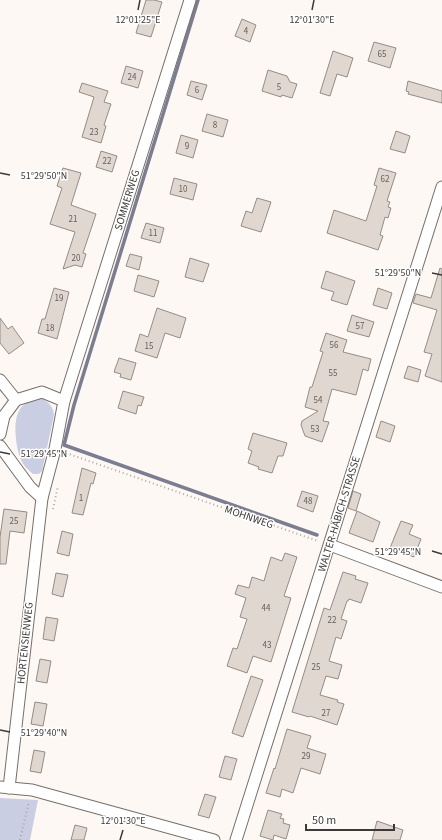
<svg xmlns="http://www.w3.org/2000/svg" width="442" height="840" font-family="'Source Sans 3',sans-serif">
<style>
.green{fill:#cacee2}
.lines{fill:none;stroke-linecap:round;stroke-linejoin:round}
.stream{stroke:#7b7e91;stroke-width:3.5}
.building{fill:#e0d7d1;stroke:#948c86}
.minor-casing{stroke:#776f69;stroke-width:13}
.path{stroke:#ada8a5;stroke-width:2;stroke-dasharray:1 3;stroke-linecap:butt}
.minor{stroke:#fff;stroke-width:11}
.ticks{fill:none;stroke:#3d3937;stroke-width:1.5}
.labels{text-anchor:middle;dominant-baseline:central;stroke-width:3;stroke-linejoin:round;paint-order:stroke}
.number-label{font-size:9px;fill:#66605e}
.street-label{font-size:11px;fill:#3d3937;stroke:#fff}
.ticks-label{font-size:10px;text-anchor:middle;fill:#3d3937;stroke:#fff;stroke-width:3;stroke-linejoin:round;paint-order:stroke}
</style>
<rect width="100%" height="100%" fill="#fef8f4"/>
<g class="green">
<path d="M40 398C49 402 53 406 54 415L42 471 39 474H33C28 470 23 465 21 460 16 448 13 424 18 413 22 403 31 400 40 398Z"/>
<path d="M0 798 38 800 30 840H0Z"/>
</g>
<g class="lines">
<path class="stream" d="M198 0 74 405 64 445 317 535"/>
</g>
<g class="building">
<path d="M146 0H154L162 2 151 37 136 33Z"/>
<path d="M242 19 256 25 250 42 235 36Z"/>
<path d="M374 42 396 48 390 68 368 61Z"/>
<path d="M333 51 353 58 347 77 337 74 330 96 320 93Z"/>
<path d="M126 66 143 71 138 88 121 83Z"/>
<path d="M268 70 287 76 290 82 297 84 292 98 282 95 281 97 262 91Z"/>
<path d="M191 81 207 85 202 100 187 95Z"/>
<path d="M408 81 442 91V103L408 94 409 92 406 91Z"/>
<path d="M82 83 108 91 104 102 111 104 104 125 106 126 101 143 82 137 94 97 79 92Z"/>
<path d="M207 114 228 120 223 137 202 131Z"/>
<path d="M396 131 410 136 405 153 390 149Z"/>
<path d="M181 135 198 140 193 158 176 153Z"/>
<path d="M101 151 117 156 112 172 96 167Z"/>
<path d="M63 168 81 173 71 205 96 214 83 253 86 254 82 267 75 265 63 269 75 232 50 224 62 188 57 186Z"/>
<path d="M379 168 396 173 387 201 390 202 388 207 391 208 388 218 385 217 380 235 383 236 378 250 327 233 334 210 366 221 377 186 374 185Z"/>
<path d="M174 178 197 184 193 200 170 194Z"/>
<path d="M257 198 271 202 261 232 241 226 246 211 252 213Z"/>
<path d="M146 223 164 228 160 243 141 238Z"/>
<path d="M130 254 142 257 139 270 126 266Z"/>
<path d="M190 258 209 264 203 282 185 277Z"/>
<path d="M440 268 442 269V382L425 376 432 354 424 352 437 310 413 303 416 294 431 298Z"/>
<path d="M326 271 355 281 347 305 331 300 334 292 321 288Z"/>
<path d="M138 275 159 281 154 297 134 291Z"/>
<path d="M54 288 69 292 57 339 38 333 42 319H45Z"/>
<path d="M378 288 392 293 387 309 373 305Z"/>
<path d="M157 308 186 318 180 338 165 333 157 358 135 351 140 334 148 337Z"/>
<path d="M352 315 374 322 369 337 347 331Z"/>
<path d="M0 318 8 329 12 326 24 343 9 354 0 343Z"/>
<path d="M326 333 347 340 343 352 371 359 368 371 363 369 356 395 332 389 323 421 329 422 322 442 305 436 301 425 302 421 318 411 305 407 310 387H312L323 352 320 351Z"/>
<path d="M119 358 136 363 131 380 120 377 121 374 114 372Z"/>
<path d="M408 366 421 370 418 382 404 378Z"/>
<path d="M123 391 144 397 141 406 138 405 136 414 118 408Z"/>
<path d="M381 421 395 426 390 442 376 437Z"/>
<path d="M253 433 287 443 283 456H278L272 473 258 469 259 467 248 463 252 451 248 449Z"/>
<path d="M82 468 96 473 93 484 91 483 83 515 72 513Z"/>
<path d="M302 491 318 496 313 512 297 506Z"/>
<path d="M353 491 361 494 356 511 348 508Z"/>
<path d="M4 509 27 512 24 533 10 531 6 564H0V537Z"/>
<path d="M357 511 380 522 373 542 349 533Z"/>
<path d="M401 521 413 525 409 534 421 539 414 557 390 548Z"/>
<path d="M62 531 73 534 69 556 57 553Z"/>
<path d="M285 553 297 557 284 596 291 598 271 662 253 656 247 673 227 666 233 648 237 649 247 619 240 617 246 598 235 594 238 585 249 588 252 577 264 581 271 557 282 561Z"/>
<path d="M343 572 356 576 355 579 368 583 361 603 349 599 348 601H347L341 619 347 621 341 639 336 637 329 661 342 665 338 679 326 676 320 695 338 700 337 702 344 704 337 725 310 716 309 717 292 712 324 608 330 610Z"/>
<path d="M56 573 68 575 63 597 52 594Z"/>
<path d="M46 617 58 619 54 641 43 639Z"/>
<path d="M40 659 51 661 47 683 36 681Z"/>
<path d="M251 676 263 680 243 737 232 733Z"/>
<path d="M35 702 47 704 43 726 31 724Z"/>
<path d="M287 729 311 736 307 748 326 754 320 774 301 768 293 793 282 789 280 797 266 793 274 768 275 769Z"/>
<path d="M34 750 45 752 41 773 30 771Z"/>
<path d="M225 756 237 759 231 780 219 777Z"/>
<path d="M205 794 216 797 209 818 198 815Z"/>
<path d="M268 810 282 814 280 818 284 819 283 823 290 825 286 839 274 835 273 840 260 836Z"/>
<path d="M377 821 403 830 400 840H372Z"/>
<path d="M75 825 87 828 84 840H71Z"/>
</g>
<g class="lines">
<g class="minor-casing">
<g id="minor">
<path d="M0 380 16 400"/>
<path d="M64 401 190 0"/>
<path d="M0 434 4 416 16 400 42 392 64 401 55 449 42 498 9 788"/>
<path d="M0 446 30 487 42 498"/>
<path d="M330 545 442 587"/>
<path d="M0 787 32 790 214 840"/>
<path d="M236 840 442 187"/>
</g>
</g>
<g class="path">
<path d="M66 453 318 541"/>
<path d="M53 509 58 486"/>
<path d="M20 840 29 801"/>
</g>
<use href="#minor" class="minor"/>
</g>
<path class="ticks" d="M138 10 140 0M312 10 314 0M0 173 10 175M432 273 442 275M0 452 10 454M432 551 442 554M0 730 10 732M120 840 123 830"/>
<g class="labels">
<g class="number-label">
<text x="246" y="31">4</text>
<text x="382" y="54">65</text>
<text x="132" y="77">24</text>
<text x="279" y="87">5</text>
<text x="197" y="90">6</text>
<text x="215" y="125">8</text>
<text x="94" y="132">23</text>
<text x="187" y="146">9</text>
<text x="107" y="161">22</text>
<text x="385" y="179">62</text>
<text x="183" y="189">10</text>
<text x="73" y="219">21</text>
<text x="153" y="233">11</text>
<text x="76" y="258">20</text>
<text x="59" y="298">19</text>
<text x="360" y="326">57</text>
<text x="50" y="328">18</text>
<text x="334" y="345">56</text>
<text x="149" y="346">15</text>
<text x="333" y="373">55</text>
<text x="318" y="400">54</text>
<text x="315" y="429">53</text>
<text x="81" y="498">1</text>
<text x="308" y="501">48</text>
<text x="14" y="521">25</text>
<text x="266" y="608">44</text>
<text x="332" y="620">22</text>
<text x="267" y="645">43</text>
<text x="316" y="667">25</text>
<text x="326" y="713">27</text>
<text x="306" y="756">29</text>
</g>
<g class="street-label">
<text transform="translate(127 200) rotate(-73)">SOMMERWEG</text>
<text transform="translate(339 514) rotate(-73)">WALTER-HÄBICH-STRASSE</text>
<text transform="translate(249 517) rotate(19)">MOHNWEG</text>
<text transform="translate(25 643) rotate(-84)">HORTENSIENWEG</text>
</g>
</g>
<g class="ticks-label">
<text x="138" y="23">12°01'25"E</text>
<text x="312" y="23">12°01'30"E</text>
<text x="44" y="179">51°29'50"N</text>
<text x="398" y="276">51°29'50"N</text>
<text x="44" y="457">51°29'45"N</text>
<text x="398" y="555">51°29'45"N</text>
<text x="44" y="736">51°29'40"N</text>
<text x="123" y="824">12°01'30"E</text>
</g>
<path d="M306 824v6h88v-6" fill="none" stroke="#3d3937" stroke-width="2"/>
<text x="312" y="824" font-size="12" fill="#3d3937" stroke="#ffffff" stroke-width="3" paint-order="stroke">50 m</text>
</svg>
